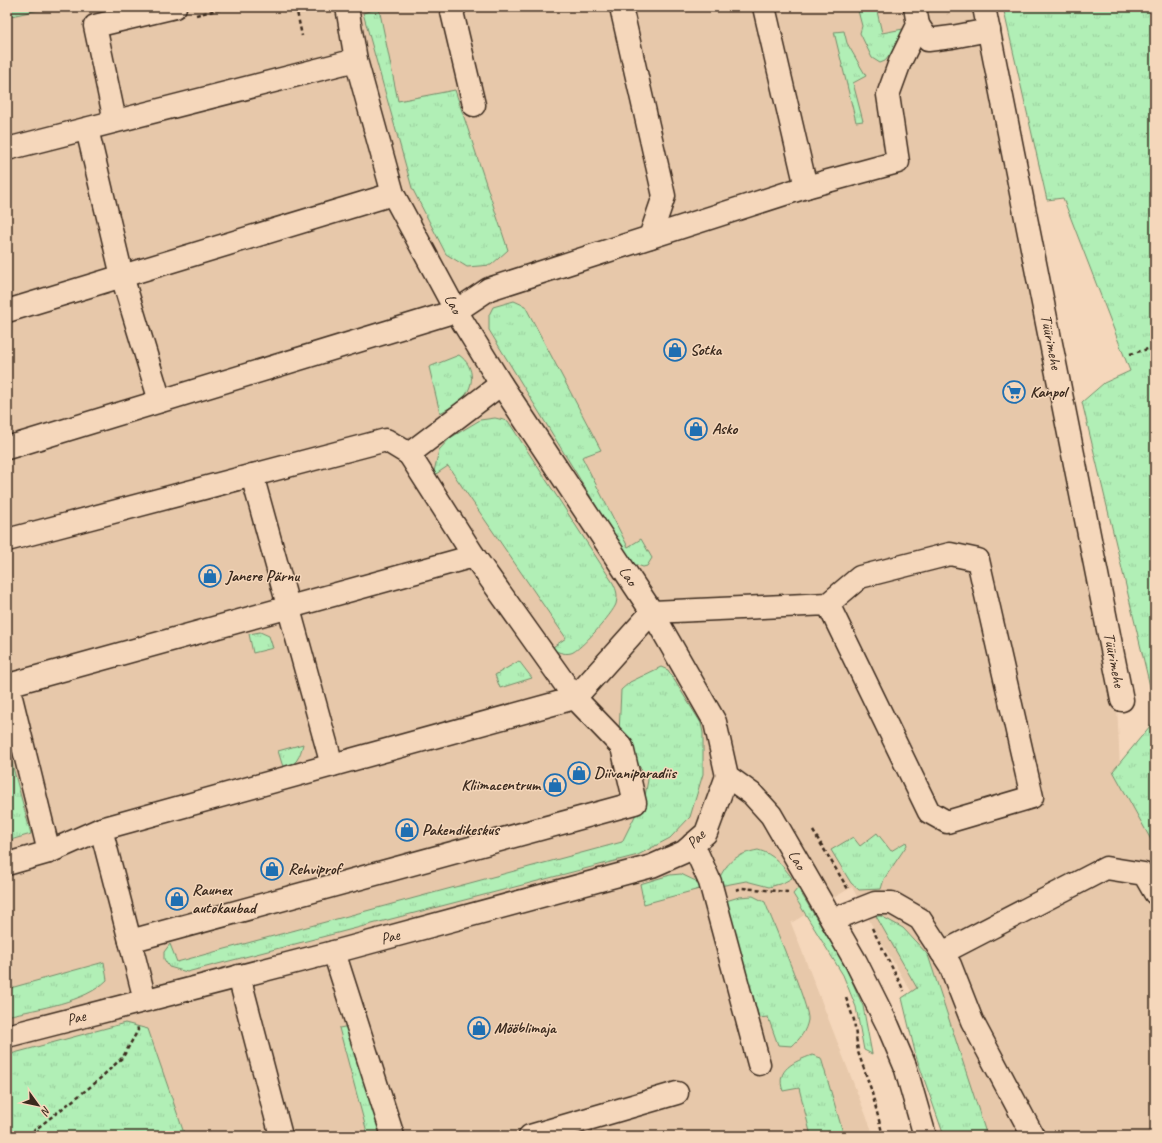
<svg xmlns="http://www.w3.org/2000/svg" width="1162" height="1143" font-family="Caveat,sans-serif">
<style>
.built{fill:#e7c8aa}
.grass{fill:url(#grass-tufts);stroke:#768c6a}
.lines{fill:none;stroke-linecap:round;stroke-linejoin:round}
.minor-casing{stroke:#3b2a1e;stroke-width:25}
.path{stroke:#3b2a1e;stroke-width:2.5;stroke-dasharray:4 3;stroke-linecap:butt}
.minor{stroke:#f5d7bb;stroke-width:22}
.labels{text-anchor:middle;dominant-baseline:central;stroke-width:3;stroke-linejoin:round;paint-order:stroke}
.street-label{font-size:16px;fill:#3b2a1e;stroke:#f5d7bb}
.poi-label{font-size:16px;font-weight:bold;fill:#3b2a1e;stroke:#f5d7bb;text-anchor:start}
</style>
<defs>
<pattern id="grass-tufts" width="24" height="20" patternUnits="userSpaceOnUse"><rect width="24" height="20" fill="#b1efb6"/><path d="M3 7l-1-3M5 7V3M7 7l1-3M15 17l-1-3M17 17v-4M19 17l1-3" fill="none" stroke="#99cd9c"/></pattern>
</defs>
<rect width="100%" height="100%" fill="#f5d7bb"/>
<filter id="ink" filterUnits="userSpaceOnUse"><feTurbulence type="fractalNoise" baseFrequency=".025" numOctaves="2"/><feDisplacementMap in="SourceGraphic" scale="8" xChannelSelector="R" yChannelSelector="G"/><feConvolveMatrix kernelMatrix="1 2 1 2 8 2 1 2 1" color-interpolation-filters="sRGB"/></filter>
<g filter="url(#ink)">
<path class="built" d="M7 7H984L1116 684 1120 768 1155 839V1136H964L914 996 877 935 852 887 791 923 874 1136H7Z"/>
<g class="grass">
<path d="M7 7H52L7 17Z"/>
<path d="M857 7H876L882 33 903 29V39L885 61 880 63 872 58 860 33 862 26Z"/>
<path d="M1003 7H1155V707L1082 402 1104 383 1130 371 1063 198 1047 200Z"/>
<path d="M379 8 398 101 455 90 508 250 491 265 467 267 446 254 412 188 363 13Z"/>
<path d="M844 31 847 43 866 76 853 83 863 121 856 122 834 32Z"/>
<path d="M514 301 525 306 601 450 582 457 628 547 641 539 652 558 647 566 643 567 631 563 489 330V315L493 307Z"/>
<path d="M459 355C476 367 475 388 460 401 455 406 447 409 440 413L429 367Z"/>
<path d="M495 418 508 421 613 583C617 591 618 595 616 604 613 613 580 651 571 653 563 655 557 651 550 649L566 638 448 466 433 476 439 450 450 438 480 420Z"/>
<path d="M260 632 269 636 273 648 253 653 249 634Z"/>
<path d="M519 661 532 678 500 688 495 675Z"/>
<path d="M661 667 668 670 701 723 703 733V774L690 817 670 838 638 855 187 972 169 967 164 959V952L170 944 177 962 622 842 645 796 648 780 619 734 621 690 630 682Z"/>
<path d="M1155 720V847L1113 771Z"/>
<path d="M303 744C300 757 296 765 284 770L278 751Z"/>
<path d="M7 745 31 834 7 841Z"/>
<path d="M877 833 891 851 906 842 907 845 884 879 881 889 859 890 851 883 831 850 853 837 860 846Z"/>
<path d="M758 850C774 854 782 865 792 878L783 883 769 887 746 881 720 886 718 881C727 861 737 854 758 850Z"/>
<path d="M681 874 698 882 703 888 644 904 640 884 670 875Z"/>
<path d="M798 888 846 968 863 1006 872 1054 864 1050 856 1007 843 975 793 894Z"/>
<path d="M753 896 765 902C772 921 810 1007 808 1020 806 1031 800 1039 792 1046L778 1045 768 1017 759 1018 726 901 739 897Z"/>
<path d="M876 916H881L903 928 928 955 987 1136H944L916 1056 902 998 917 988Z"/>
<path d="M104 962 107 980C84 1003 39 1008 7 1016V989Z"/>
<path d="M125 1023 148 1029 185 1136H7V1055Z"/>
<path d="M350 1026 382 1136H368L339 1028Z"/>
<path d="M812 1055 821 1058 844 1136H811L799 1088 783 1091C775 1069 794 1062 812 1055Z"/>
</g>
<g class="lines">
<g class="minor-casing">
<g id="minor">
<path d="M347 7 356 60 393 194 456 311 501 384 652 612 715 722 727 776 752 794 771 815 856 962 888 1026 905 1066 925 1136"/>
<path d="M455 7 452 12 474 105"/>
<path d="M621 7 664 196 650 237"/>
<path d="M984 7 1122 700"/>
<path d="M918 25 928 40 952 37 989 30"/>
<path d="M115 121 95 26 175 7"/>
<path d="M87 129 122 276 160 401"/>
<path d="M7 149 356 60"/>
<path d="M806 187 898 162 888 95 900 62 918 25 915 7"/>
<path d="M7 311 393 194"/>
<path d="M7 448 456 311 489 289 806 187 764 7"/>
<path d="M252 475 332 765"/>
<path d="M7 540 386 440 409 454 501 384"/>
<path d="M101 829 49 852 8 685 474 556"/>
<path d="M693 844 710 882 759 1064"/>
<path d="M7 864 49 852"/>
<path d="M832 920 875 903H892L920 919 950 965 972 1021 1033 1136"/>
<path d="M130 941 101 829 575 698 652 612 828 604 929 812 947 822 1032 797 978 560 950 554 860 577 828 604"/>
<path d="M334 952 393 1136"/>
<path d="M942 953 1106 868 1144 874 1155 893"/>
<path d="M239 976 281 1136"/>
<path d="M145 1000 130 941 635 803 622 747 575 698 474 556 409 454"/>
<path d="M7 1036 334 952 652 866 684 852 706 833 727 776"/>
<path d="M530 1136 677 1093"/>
</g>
</g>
<g class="path">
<path d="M296 7 302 36"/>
<path d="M947 7 948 14"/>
<path d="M196 15 229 7"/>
<path d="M1130 354 1155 347"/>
<path d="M813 831 848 889"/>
<path d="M736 890 742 888 788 892"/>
<path d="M872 928 904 991"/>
<path d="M846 998 854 1020 858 1052 871 1089 883 1136"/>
<path d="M27 1136 94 1084 123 1057 138 1030 137 1025"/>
</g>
<use href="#minor" class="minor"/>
</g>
</g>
<defs>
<g id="shop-ring" transform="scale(1.15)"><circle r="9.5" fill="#f5d7bb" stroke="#1f6fb2" stroke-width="1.5"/><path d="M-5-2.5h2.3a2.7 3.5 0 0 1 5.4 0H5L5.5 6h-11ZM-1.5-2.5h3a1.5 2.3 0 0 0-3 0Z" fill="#1f6fb2"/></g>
<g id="supermarket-ring" transform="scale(1.15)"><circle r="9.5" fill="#f5d7bb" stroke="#1f6fb2" stroke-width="1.5"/><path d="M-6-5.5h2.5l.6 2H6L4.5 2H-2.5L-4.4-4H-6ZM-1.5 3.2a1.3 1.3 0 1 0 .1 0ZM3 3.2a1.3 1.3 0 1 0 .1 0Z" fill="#1f6fb2"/></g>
</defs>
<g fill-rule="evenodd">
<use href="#shop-ring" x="675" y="350"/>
<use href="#supermarket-ring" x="1014" y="392"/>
<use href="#shop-ring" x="696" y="429"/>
<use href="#shop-ring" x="210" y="576"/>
<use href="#shop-ring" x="579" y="773"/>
<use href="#shop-ring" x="555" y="785"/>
<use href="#shop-ring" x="407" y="830"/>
<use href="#shop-ring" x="272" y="869"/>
<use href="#shop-ring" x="177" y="899"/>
<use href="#shop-ring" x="479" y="1028"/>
</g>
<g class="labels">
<g class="street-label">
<text transform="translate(453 304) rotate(61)">Lao</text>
<text transform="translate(1051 342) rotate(79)">Tüürimehe</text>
<text transform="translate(628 576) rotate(56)">Lao</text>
<text transform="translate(1114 660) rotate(79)">Tüürimehe</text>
<text transform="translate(696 839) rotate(-46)">Pae</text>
<text transform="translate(797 860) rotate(60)">Lao</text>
<text transform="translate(390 937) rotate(-15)">Pae</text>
<text transform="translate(76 1018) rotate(-15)">Pae</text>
</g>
<g class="poi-label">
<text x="690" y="350">Sotka</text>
<text x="1030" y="392">Kanpol</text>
<text x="712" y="429">Asko</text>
<text x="226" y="576">Janere Pärnu</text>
<text x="594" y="773">Diivaniparadiis</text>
<text x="540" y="785" text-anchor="end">Kliimacentrum</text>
<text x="422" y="830">Pakendikeskus</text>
<text x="288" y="869">Rehviprof</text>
<text x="192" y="890">Raunex<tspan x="192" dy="18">autokaubad</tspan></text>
<text x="494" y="1028">Mööblimaja</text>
</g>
</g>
<rect width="1162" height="1143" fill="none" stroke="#f5d7bb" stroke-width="24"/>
<rect x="12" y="12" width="1138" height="1119" fill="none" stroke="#3b2a1e" stroke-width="1.5" filter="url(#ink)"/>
<g transform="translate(38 1105) rotate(123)" stroke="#f5d7bb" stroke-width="3" paint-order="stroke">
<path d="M0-3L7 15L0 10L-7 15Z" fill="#3b2a1e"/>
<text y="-6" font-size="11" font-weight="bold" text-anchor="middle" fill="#3b2a1e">N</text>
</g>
</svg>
